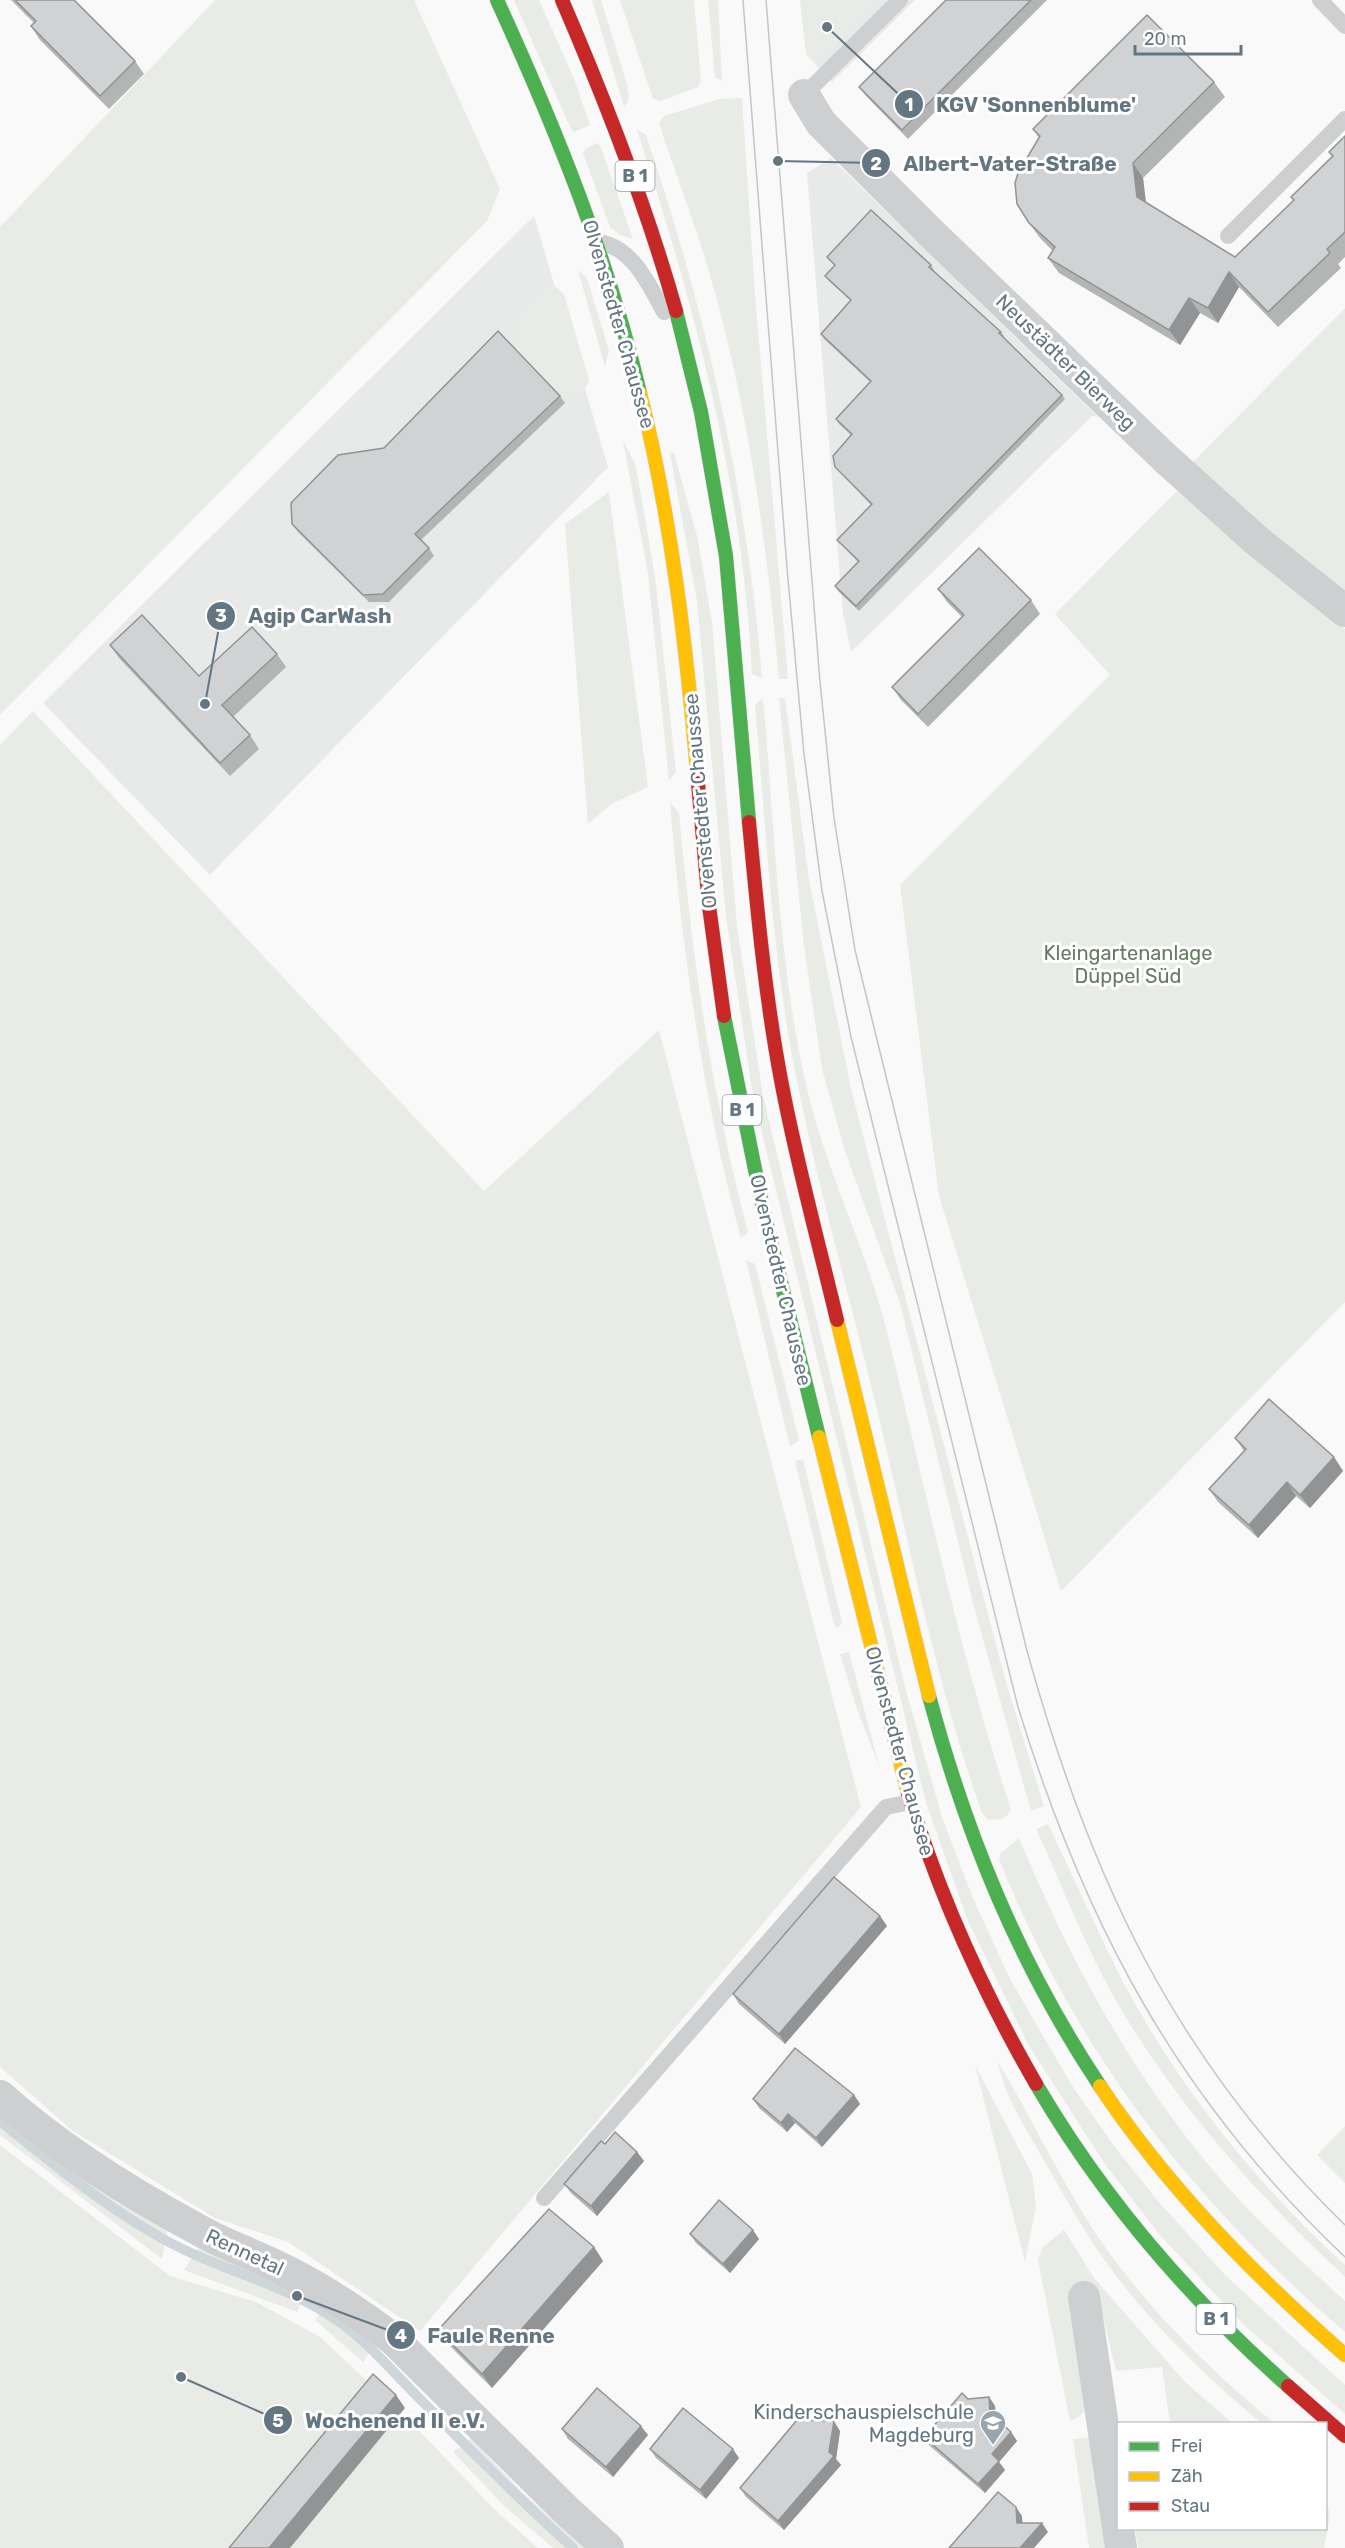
<svg xmlns="http://www.w3.org/2000/svg" width="1345" height="2548" font-family="Rubik,sans-serif">
<style>
.built{fill:#e8e9e9}
.green{fill:#e8ebe6}
.lines{fill:none;stroke-linecap:round;stroke-linejoin:round}
.stream{stroke:#ced6d9;stroke-width:10}
.fast-casing{stroke:#d5d6d7;stroke-width:15}
.slow-casing{stroke:#d5d6d7;stroke-width:15}
.jam-casing{stroke:#d5d6d7;stroke-width:15}
.lane{stroke:#cecfd0;stroke-width:16}
.street{stroke:#cecfd0;stroke-width:32}
.fast{stroke:#4caf50;stroke-width:14}
.slow{stroke:#ffc107;stroke-width:14}
.jam{stroke:#c62828;stroke-width:14}
.tram{stroke:#c3c5c6;stroke-width:1.5}
.wall{fill:#b3b5b5}
.shaded-wall{fill:#929394}
.building{fill:#d0d2d3;stroke:#929394;stroke-width:1.5}
.labels{text-anchor:middle;dominant-baseline:central;stroke-width:6;stroke-linejoin:round;paint-order:stroke}
.shield{fill:#fff;stroke:#939fa8;stroke-width:1.5}
.shield-label{font-size:18px;font-weight:bold;fill:#657683}
.street-label{font-size:20px;fill:#657683;stroke:#fff}
.park-label{font-size:20px;fill:#687a64;stroke:#fff}
.poi-label{font-size:20px;fill:#657683;stroke:#fff;text-anchor:end}
.leader{fill:none;stroke:#657683;stroke-width:2}
.callout-dot{fill:#657683;stroke:#fff;stroke-width:2}
.mark-label{font-size:18px;text-anchor:middle;font-weight:bold;fill:#fff}
.callout-label{font-size:21px;text-anchor:middle;font-weight:bold;fill:#657683;stroke:#fff;stroke-width:6;stroke-linejoin:round;paint-order:stroke}
</style>
<rect width="100%" height="100%" fill="#f9f9f9"/>
<g class="built">
<path d="M879 0H915L832 82 815 64Z"/>
<path d="M831 158 1098 417 1092 416 851 652 843 614 807 173Z"/>
<path d="M534 216 608 467 210 875 43 703Z"/>
</g>
<g class="green">
<path d="M215 0H414L500 189 487 221 0 715V227Z"/>
<path d="M514 0H539L574 79 590 125 574 132 570 127Z"/>
<path d="M592 0H601L627 84 629 99 624 107Z"/>
<path d="M620 0H694L701 81 698 87 661 101 653 99Z"/>
<path d="M708 0H718L722 81 715 77Z"/>
<path d="M800 0H879L815 64 806 54Z"/>
<path d="M742 98 755 295 788 679H779C767 545 749 413 712 282 697 228 676 176 659 123L664 116 719 99Z"/>
<path d="M637 130 646 135C706 312 747 492 762 678L752 674C743 487 695 307 637 130Z"/>
<path d="M597 143 600 145 633 239 620 235 610 227 583 153 585 149Z"/>
<path d="M578 270 587 278 609 351 605 367Z"/>
<path d="M550 286 556 287 564 294 589 380C586 393 571 401 559 395L516 350 517 316Z"/>
<path d="M1345 308V591L1323 576 1190 465Z"/>
<path d="M623 441 635 463 646 523 656 584 676 772 669 781 648 573Z"/>
<path d="M670 453H674L697 536 712 622 737 927 763 1096 906 1691 942 1817 972 1896 1010 1979 1071 2084 1114 2146 1157 2200 1225 2275 1345 2385V2414L1243 2324 1159 2234 1105 2164 1029 2046 968 1921 926 1803 753 1096 726 916 697 601Z"/>
<path d="M1177 491 1345 629V1302L1061 1591 939 1196 900 885 1110 675 1055 614Z"/>
<path d="M609 492 648 787 611 804 588 824 565 524Z"/>
<path d="M763 698C775 828 778 971 809 1097 829 1177 867 1251 887 1332 926 1491 959 1653 1011 1809 1007 1820 997 1821 987 1819L982 1813C937 1686 911 1552 880 1422 850 1296 813 1172 790 1045 771 933 765 818 755 705Z"/>
<path d="M779 698H785L809 880 852 1093 1005 1679 1044 1806 1031 1811 974 1607 900 1303 845 1151 822 1069 804 946Z"/>
<path d="M33 711 484 1191 659 1030 861 1807 420 2331 288 2242 215 2218 73 2131 0 2067V745Z"/>
<path d="M670 802 679 813C692 955 711 1094 748 1232L741 1238C702 1095 682 950 670 802Z"/>
<path d="M746 1260 755 1264 799 1440 790 1447Z"/>
<path d="M803 1459 842 1623 838 1628 834 1624 795 1461Z"/>
<path d="M849 1652 880 1769 857 1709 840 1654Z"/>
<path d="M1048 1824C1072 1874 1095 1926 1120 1976 1176 2084 1255 2183 1345 2265V2277C1254 2192 1171 2099 1110 1990 1082 1939 1061 1882 1036 1829Z"/>
<path d="M1019 1838C1074 1970 1144 2098 1243 2204 1276 2238 1310 2269 1345 2301V2332C1190 2199 1075 2050 999 1859L1001 1853Z"/>
<path d="M998 2062C1037 2127 1068 2197 1113 2258 1158 2319 1216 2375 1274 2423H1261C1209 2379 1158 2331 1117 2277 1088 2240 1065 2197 1042 2157 1025 2127 1004 2096 998 2062Z"/>
<path d="M975 2065 1032 2174 1036 2206 1025 2262Z"/>
<path d="M0 2111 168 2227 162 2259 0 2135Z"/>
<path d="M1345 2126V2183L1317 2155Z"/>
<path d="M0 2145 170 2276 256 2302 320 2337 406 2417 495 2510 538 2548H0Z"/>
<path d="M1064 2230 1094 2278 1184 2381 1232 2423H1170L1162 2367 1116 2371 1097 2290 1087 2408 1079 2417 1070 2421 1038 2260 1042 2248Z"/>
<path d="M200 2246 307 2294 297 2312 184 2270Z"/>
<path d="M328 2304 376 2343 363 2362 315 2320Z"/>
<path d="M471 2438 524 2494 585 2548H553L502 2504 453 2452Z"/>
<path d="M1089 2438 1105 2548H1089L1073 2439Z"/>
<path d="M1326 2501 1330 2515 1324 2548H1138L1135 2529 1326 2528Z"/>
</g>
<g class="lines">
<path class="stream" d="M0 2121C50 2162 102 2204 158 2236 216 2270 281 2281 338 2321 368 2342 394 2373 420 2399 470 2450 520 2500 573 2548"/>
<g class="fast-casing">
<g id="fast">
<path d="M497 0C555 127 608 257 640 393"/>
<path d="M676 311 701 412 726 556 749 822"/>
<path d="M724 1016 763 1209 819 1437"/>
<path d="M929 1696C967 1837 1019 1964 1100 2086"/>
<path d="M1036 2084C1102 2197 1191 2300 1288 2386"/>
</g>
</g>
<g class="slow-casing">
<g id="slow">
<path d="M640 393C672 522 687 651 698 783"/>
<path d="M837 1320 929 1696"/>
<path d="M819 1437 908 1793"/>
<path d="M1100 2086C1168 2188 1253 2274 1345 2355"/>
</g>
</g>
<g class="jam-casing">
<g id="jam">
<path d="M562 0C606 102 646 204 676 311"/>
<path d="M698 783 709 906 724 1016"/>
<path d="M749 822C757 908 765 995 781 1080 796 1161 818 1240 837 1320"/>
<path d="M908 1793C939 1895 983 1992 1036 2084"/>
<path d="M1288 2386 1345 2436"/>
</g>
</g>
<g class="lane">
<path d="M1320 0 1345 26"/>
<path d="M804 95 900 0"/>
<path d="M1228 236 1345 119"/>
<path d="M598 242C633 247 649 285 664 312"/>
<path d="M544 2198 886 1807 911 1802"/>
</g>
<g class="street">
<path d="M804 95 821 123 931 233 1164 457 1256 540 1345 611"/>
<path d="M0 2096C58 2148 128 2192 197 2229 221 2243 247 2252 272 2264 315 2284 355 2310 393 2339L566 2510 608 2548"/>
<path d="M1084 2297 1121 2548"/>
</g>
<use href="#fast" class="fast"/>
<use href="#slow" class="slow"/>
<use href="#jam" class="jam"/>
<g class="tram">
<path d="M743 0 787 568 804 754 822 891 851 1037 1018 1707C1085 1925 1178 2099 1345 2257"/>
<path d="M766 0 820 682 834 818 855 950 1027 1651C1090 1878 1174 2058 1345 2225"/>
</g>
</g>
<g class="wall">
<path d="M11 0H74L135 61 144 74 109 109 40 40 31 26 34 23Z"/>
<path d="M946 0H1047L908 139 866 96 859 87Z"/>
<path d="M1214 82 1225 97 1143 178 1146 203 1235 257 1294 200 1291 197 1332 156 1329 152 1345 136V257L1338 264 1341 268 1278 327 1239 287 1218 323 1200 313 1180 345 1059 273 1048 258 1053 251 1040 238 1029 223 1039 138 1033 129Z"/>
<path d="M827 257 931 265 934 270 933 271 1001 332 1004 336 1003 337 1062 395 1065 399 859 611 838 591 835 586 858 562 841 544 837 540 871 505 839 471 835 467 851 435 839 424 836 419 870 382 824 339 821 334 851 301 829 281 825 276 835 266Z"/>
<path d="M560 396 565 403 421 540 429 548 434 556 389 602H369L298 532 292 524 384 448Z"/>
<path d="M938 589 1031 600 1040 614 928 727 901 700 892 687 962 617 947 602Z"/>
<path d="M110 645 199 676 277 654 286 667 233 717 250 735 259 749 230 776 119 658Z"/>
<path d="M1235 1438 1334 1457 1343 1471 1310 1508 1296 1496 1258 1538 1218 1502 1209 1489 1244 1451Z"/>
<path d="M880 1916 887 1926 785 2044 739 2004 733 1994Z"/>
<path d="M854 2095 860 2104 822 2147 795 2123 787 2132 759 2108 753 2099Z"/>
<path d="M605 2144 637 2152 644 2161 597 2216 571 2193 564 2184Z"/>
<path d="M690 2234 759 2239 730 2273 696 2243Z"/>
<path d="M594 2247 603 2261 492 2388 447 2343 438 2330Z"/>
<path d="M989 2397 995 2406 996 2418 1011 2432 1017 2441 999 2462 1005 2470 985 2493 930 2446 924 2437 968 2399Z"/>
<path d="M562 2429 648 2435 613 2477 568 2439Z"/>
<path d="M840 2431 836 2459 841 2465 784 2530 746 2497 740 2488Z"/>
<path d="M650 2449 739 2458 706 2499 656 2458Z"/>
</g>
<g class="shaded-wall">
<path d="M1133 163 1143 178 1147 212 1137 197Z"/>
<path d="M1229 272 1239 287 1218 323 1208 308Z"/>
<path d="M1189 298 1200 313 1180 345 1169 330Z"/>
<path d="M1334 1457 1343 1471 1310 1508 1300 1495Z"/>
<path d="M1287 1482 1296 1496 1258 1538 1249 1525Z"/>
<path d="M880 1916 887 1926 785 2044 779 2034Z"/>
<path d="M854 2095 860 2104 822 2147 816 2138Z"/>
<path d="M788 2114 795 2123 787 2132 781 2123Z"/>
<path d="M637 2152 644 2161 597 2216 591 2206Z"/>
<path d="M753 2230 759 2239 730 2273 723 2264Z"/>
<path d="M594 2247 603 2261 492 2388 482 2374Z"/>
<path d="M396 2395 405 2408 290 2548H269Z"/>
<path d="M989 2397 995 2406 996 2422 990 2413Z"/>
<path d="M834 2421 840 2431 836 2459 841 2465 784 2530 778 2521Z"/>
<path d="M641 2426 648 2435 613 2477 606 2467Z"/>
<path d="M1011 2432 1017 2441 999 2462 1005 2470 985 2493 978 2484 992 2454Z"/>
<path d="M733 2449 739 2458 706 2499 700 2490Z"/>
<path d="M1016 2507 1022 2516 1023 2532 1017 2523Z"/>
<path d="M1042 2523 1048 2532 1034 2548H1020Z"/>
</g>
<g class="building">
<path d="M15 0H74L135 61 100 96 31 26 36 21Z"/>
<path d="M946 0H1031L902 130 859 87Z"/>
<path d="M1147 15 1214 82 1133 163 1137 197 1235 257 1294 200 1291 197 1333 156 1329 152 1345 136V232L1327 249 1330 253 1268 312 1229 272 1208 308 1189 298 1169 330 1048 258 1055 247 1029 223 1017 204 1015 183 1018 173 1040 136 1033 129Z"/>
<path d="M871 210 931 265 929 267 1001 332 999 333 1062 395 856 606 835 586 859 561 837 540 872 504 835 467 833 456 852 434 836 419 871 381 821 334 851 300 825 276 835 265 827 257Z"/>
<path d="M498 331 560 396 415 534 429 548 383 594 363 595 292 524 291 503 338 455 384 448Z"/>
<path d="M979 548 1031 600 918 714 892 687 964 615 938 589Z"/>
<path d="M142 615 199 676 252 627 277 654 222 705 250 735 220 763 110 645Z"/>
<path d="M1269 1399 1334 1457 1300 1495 1287 1482 1249 1525 1209 1489 1246 1449 1235 1438Z"/>
<path d="M834 1877 880 1916 779 2034 733 1994Z"/>
<path d="M795 2048 854 2095 816 2138 788 2114 781 2123 753 2099Z"/>
<path d="M615 2132 637 2152 591 2206 564 2184 601 2141 605 2144Z"/>
<path d="M719 2200 753 2230 723 2264 690 2234Z"/>
<path d="M549 2209 594 2247 482 2374 438 2330Z"/>
<path d="M373 2374 396 2395 269 2548H229Z"/>
<path d="M597 2388 641 2426 606 2467 562 2429Z"/>
<path d="M962 2393 968 2399 989 2397 990 2413 1011 2432 992 2454 999 2461 978 2484 924 2437Z"/>
<path d="M683 2408 733 2449 700 2490 650 2449Z"/>
<path d="M797 2420 834 2421 829 2452 834 2456 778 2521 740 2488Z"/>
<path d="M998 2492 1016 2507 1017 2523H1042L1020 2548H949Z"/>
</g>
<defs>
<g id="school-pin" transform="scale(1.35)"><path d="M0 17L-7.5 6A9.5 9.5 0 1 1 7.5 6Z" fill="#99a4ac" stroke="#fff"/><path d="M0-5L7-2L0 1L-7-2ZM-4 1L0 2.5L4 1V4Q0 6-4 4Z" fill="#fff"/></g>
</defs>
<g fill-rule="evenodd">
<use href="#school-pin" x="993" y="2423"/>
</g>
<g class="labels">
<g class="shield">
<rect x="615.5" y="161" width="39" height="30" rx="4.5"/>
<rect x="722.5" y="1095" width="39" height="30" rx="4.5"/>
<rect x="1196.5" y="2304" width="39" height="30" rx="4.5"/>
</g>
<g class="shield-label">
<text x="635" y="176">B 1</text>
<text x="742" y="1110">B 1</text>
<text x="1216" y="2319">B 1</text>
</g>
<g class="street-label">
<text transform="translate(619 324) rotate(74)">Olvenstedter Chaussee</text>
<text transform="translate(1066 362) rotate(44)">Neustädter Bierweg</text>
<text transform="translate(700 801) rotate(-95)">Olvenstedter Chaussee</text>
<text transform="translate(781 1280) rotate(77)">Olvenstedter Chaussee</text>
<text transform="translate(900 1751) rotate(75)">Olvenstedter Chaussee</text>
<text transform="translate(245 2252) rotate(25)">Rennetal</text>
</g>
<g class="park-label">
<text x="1128" y="953">Kleingartenanlage<tspan x="1128" dy="23">Düppel Süd</tspan></text>
</g>
<g class="poi-label">
<text x="974" y="2412">Kinderschauspielschule<tspan x="974" dy="23">Magdeburg</tspan></text>
</g>
</g>
<path class="leader" d="M827 27L909 104M778 161L876 163M205 704L221 616M297 2296L401 2335M181 2377L278 2420"/>
<g class="callout-dot">
<circle cx="827" cy="27" r="6"/>
<circle cx="778" cy="161" r="6"/>
<circle cx="205" cy="704" r="6"/>
<circle cx="297" cy="2296" r="6"/>
<circle cx="181" cy="2377" r="6"/>
<circle cx="909" cy="104" r="15"/>
<circle cx="876" cy="163" r="15"/>
<circle cx="221" cy="616" r="15"/>
<circle cx="401" cy="2335" r="15"/>
<circle cx="278" cy="2420" r="15"/>
</g>
<g class="mark-label">
<text x="909" y="111">1</text>
<text x="876" y="170">2</text>
<text x="221" y="622">3</text>
<text x="401" y="2342">4</text>
<text x="278" y="2427">5</text>
</g>
<g class="callout-label">
<text x="1036" y="112">KGV 'Sonnenblume'</text>
<text x="1010" y="171">Albert-Vater-Straße</text>
<text x="320" y="623">Agip CarWash</text>
<text x="491" y="2343">Faule Renne</text>
<text x="395" y="2428">Wochenend II e.V.</text>
</g>
<rect x="1117" y="2422" width="210" height="108" fill="#ffffff" stroke="#c1c8cd" stroke-width="1.5"/>
<rect x="1129" y="2442" width="30" height="9" fill="#4caf50" stroke="#c1c8cd" stroke-width="1.5"/>
<text x="1171" y="2452" font-size="18" fill="#657683">Frei</text>
<rect x="1129" y="2472" width="30" height="9" fill="#ffc107" stroke="#c1c8cd" stroke-width="1.5"/>
<text x="1171" y="2482" font-size="18" fill="#657683">Zäh</text>
<rect x="1129" y="2502" width="30" height="9" fill="#c62828" stroke="#c1c8cd" stroke-width="1.5"/>
<text x="1171" y="2512" font-size="18" fill="#657683">Stau</text>
<path d="M1135 45v9h106v-9" fill="none" stroke="#657683" stroke-width="3"/>
<text x="1144" y="45" font-size="18" fill="#657683" stroke="#ffffff" stroke-width="4.5" paint-order="stroke">20 m</text>
</svg>
